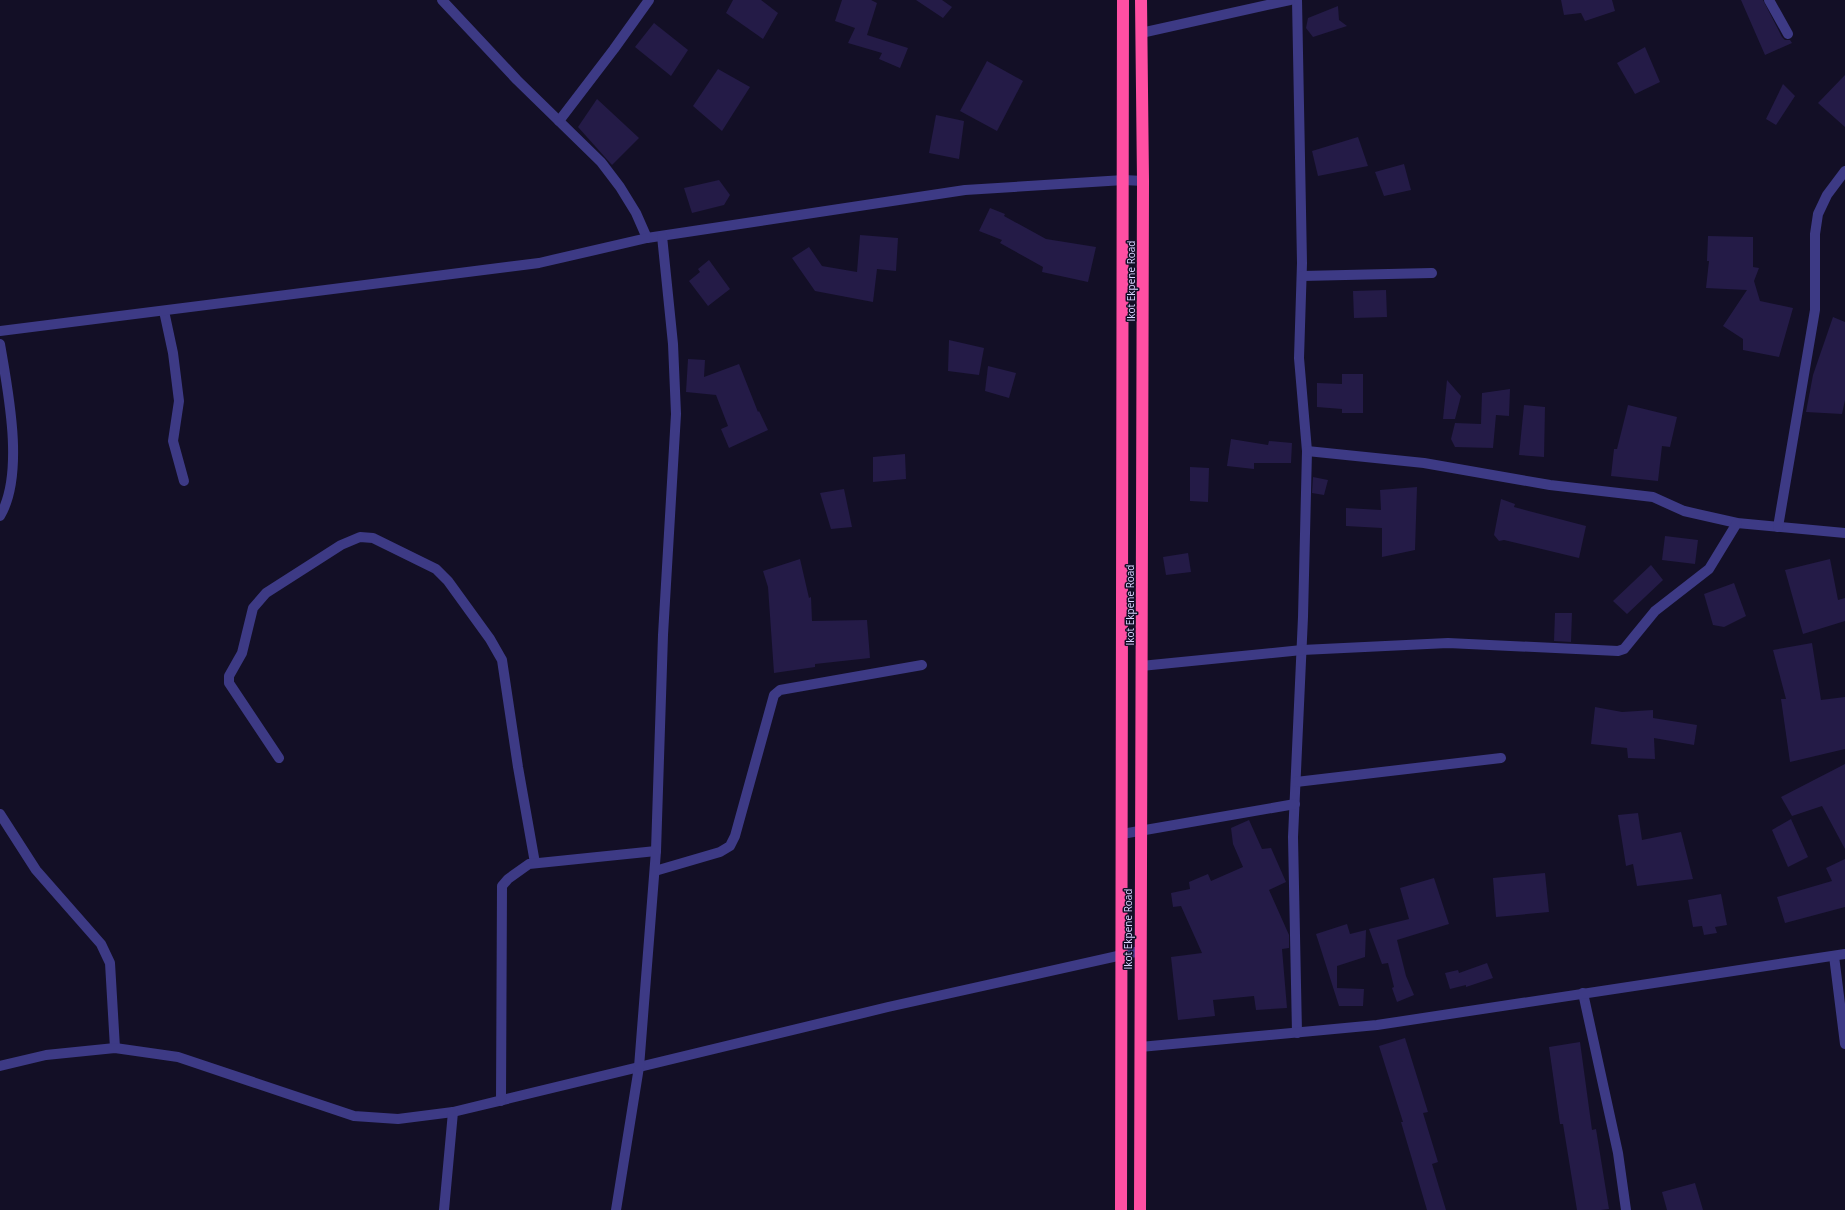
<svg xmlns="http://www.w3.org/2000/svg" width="1845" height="1210" font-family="'Open Sans',sans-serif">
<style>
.building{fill:#241b47}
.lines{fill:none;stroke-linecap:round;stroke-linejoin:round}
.minor{stroke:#3d3a85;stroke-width:10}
.highway{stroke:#ff4fa3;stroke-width:12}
.labels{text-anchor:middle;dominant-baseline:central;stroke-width:3;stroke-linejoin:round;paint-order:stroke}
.street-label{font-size:10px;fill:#d9d4ff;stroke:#130f26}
</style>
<rect width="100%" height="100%" fill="#130f26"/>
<g class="building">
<path d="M733 0H761L778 13 763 39 726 13Z"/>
<path d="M842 0H871L877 3 867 35 908 48 900 68 879 59 882 53 848 43 855 28 835 21Z"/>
<path d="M916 0H942L952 7 943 18Z"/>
<path d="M1561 0H1612L1615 11 1585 21 1581 13 1564 15Z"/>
<path d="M1741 0H1763L1782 37 1785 40H1790L1792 43 1765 55Z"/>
<path d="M1338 6 1339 20 1347 26 1313 37 1306 28 1308 18Z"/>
<path d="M654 23 688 50 671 76 635 47Z"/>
<path d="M1645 47 1660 82 1635 94 1617 63Z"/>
<path d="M987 61 1023 81 997 131 960 111Z"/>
<path d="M718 69 750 87 722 131 693 106Z"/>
<path d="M1845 75V127L1818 103Z"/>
<path d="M1783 84 1795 96 1776 125 1766 119Z"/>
<path d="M597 99 639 138 612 165 578 127Z"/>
<path d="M936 115 964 121 959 159 929 153Z"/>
<path d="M1358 137 1368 166 1318 176 1312 151Z"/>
<path d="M1404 164 1411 190 1384 196 1375 172Z"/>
<path d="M719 180 730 195 724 205 692 213 684 188Z"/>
<path d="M990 208 1005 214 1004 216 1046 239 1096 247 1088 282 1042 272 1043 267 1000 243 1002 240 979 231Z"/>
<path d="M860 235 898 238 896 271 877 269 873 302 815 291 792 258 809 247 822 266 857 272Z"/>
<path d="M1708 236 1753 237V267L1759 268 1754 281 1760 301 1793 308 1779 357 1743 350V339L1723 326 1747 290 1706 288 1709 261H1707Z"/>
<path d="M709 260 730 289 708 306 689 281 700 272 698 269Z"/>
<path d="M1386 290 1387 317 1354 318 1353 291Z"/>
<path d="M1833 317 1845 322V400L1842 414 1806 412 1813 375Z"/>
<path d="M949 340 984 348 979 375 948 371Z"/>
<path d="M688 359 705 360 704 377 739 364 758 412 759 411 768 430 729 448 721 429 728 426 716 395 686 392Z"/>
<path d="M988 366 1016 373 1009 398 985 391Z"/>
<path d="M1342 374H1363V413H1342V409L1317 407V383L1342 384Z"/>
<path d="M1447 380 1461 396 1455 419H1443Z"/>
<path d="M1510 389 1509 416 1496 415 1493 448 1455 447 1451 439 1455 423 1481 424 1482 393Z"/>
<path d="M1524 405 1545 407 1544 457 1519 455Z"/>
<path d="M1628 405 1677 417 1670 447 1662 446 1658 481 1611 476 1614 449H1617Z"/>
<path d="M1231 439 1268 445 1269 441 1292 443 1291 463H1254V469L1227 466Z"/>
<path d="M905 454 906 479 873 482V457Z"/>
<path d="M1190 467 1209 468 1208 502 1190 501Z"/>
<path d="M1313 477 1328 480 1324 495 1312 493Z"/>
<path d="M1417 487 1415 550 1382 557V528L1346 526V508L1381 510 1380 490Z"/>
<path d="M844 489 852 527 831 529 820 493Z"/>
<path d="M1501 499 1515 504 1514 507 1586 526 1579 558 1504 540 1499 541 1494 535Z"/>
<path d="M1665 536 1698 540 1695 564 1662 560Z"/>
<path d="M1188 553 1191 572 1166 575 1163 557Z"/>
<path d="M800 559 809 598 811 597 812 621 867 620 870 658 815 664V667L774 673 768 587 763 571Z"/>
<path d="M1830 559 1838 600 1845 598V621L1803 634 1785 570Z"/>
<path d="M1651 565 1663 580 1627 614 1613 601Z"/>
<path d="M1734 583 1746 616 1724 627 1713 625 1704 594Z"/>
<path d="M1555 613H1572L1571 642 1554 641Z"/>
<path d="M1812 643 1821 700 1845 697V749L1790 762 1781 699H1786L1773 650Z"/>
<path d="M1595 707 1622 712 1653 710V718L1697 725 1694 745 1654 738 1655 759 1628 758 1627 748 1591 744Z"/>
<path d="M1845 764V849L1822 806 1792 816 1781 797Z"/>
<path d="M1638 813 1642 840 1681 832 1693 879 1637 886 1633 864 1626 866 1618 815Z"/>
<path d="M1791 819 1808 857 1788 867 1772 830Z"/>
<path d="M1249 820 1262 849 1271 848 1286 882 1269 890 1289 935V948L1282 949 1287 1008 1256 1010 1254 996 1213 1000 1215 1016 1178 1020 1171 957 1202 953 1181 906 1173 907 1171 893 1190 889 1189 882 1208 874 1211 881 1243 867 1233 844 1231 828Z"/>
<path d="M1845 859V907L1785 923 1777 897 1832 881 1826 868Z"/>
<path d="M1545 873 1549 912 1496 917 1493 878Z"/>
<path d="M1434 878 1449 924 1397 940 1406 976 1414 995 1397 1002 1392 988 1394 987 1388 963 1382 964 1369 929 1409 919 1400 888Z"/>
<path d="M1721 894 1727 925 1715 927 1717 933 1704 935 1702 926 1693 927 1688 900Z"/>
<path d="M1347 924 1350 934 1366 930 1365 957 1337 966V988L1364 989 1363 1006H1339L1316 934Z"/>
<path d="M1487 963 1493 978 1466 987V985L1450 989 1445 973 1458 970 1459 973Z"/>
<path d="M1405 1038 1428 1112 1423 1113 1438 1162 1432 1164 1446 1210H1427L1401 1122H1403L1379 1046Z"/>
<path d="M1580 1042 1592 1130 1596 1129 1609 1209 1601 1210H1577L1563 1124H1560L1549 1047Z"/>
<path d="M1695 1183 1703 1210H1667L1662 1192Z"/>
</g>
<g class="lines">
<g class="minor">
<path d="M442 0 517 80 601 162 620 187 636 213 647 238"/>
<path d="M1297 0 1302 263 1299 358 1307 451 1303 617 1293 837 1297 1033"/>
<path d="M1769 0 1788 34"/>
<path d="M1141 33 1290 0"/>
<path d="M559 121 614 49 649 0"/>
<path d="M1302 276 1432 273"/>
<path d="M164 311 173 353 179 401 173 441 184 481"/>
<path d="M0 331 539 263 647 238 965 190 1124 180 1143 181"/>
<path d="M0 344C8 391 25 474 0 516"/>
<path d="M1307 451 1424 463 1550 485 1653 497 1684 511 1737 523 1845 533"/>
<path d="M1778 527 1815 310V234L1818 214 1827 195 1845 171"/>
<path d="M1141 666 1302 650 1448 643 1618 651 1624 649 1655 611 1709 569 1737 523"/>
<path d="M279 758 229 683V676L242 653 253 608 266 593 341 545 360 537 373 538 436 569 448 581 490 639 502 660 518 767 535 863"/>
<path d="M1296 782 1501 758"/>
<path d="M0 814 36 870 101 944 110 963 115 1048"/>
<path d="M1122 834 1295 804"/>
<path d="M655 871 720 852 730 846 735 836 774 695 780 690 922 665"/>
<path d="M1834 956 1845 1044"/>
<path d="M1583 993 1618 1153 1626 1210"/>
<path d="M1140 1047 1377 1025 1845 954"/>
<path d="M0 1066 46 1055 115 1048 178 1057 354 1116 398 1119 453 1112 888 1007 1140 951"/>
<path d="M501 1101 502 886 508 879 529 864 656 851"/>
<path d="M444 1210 453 1112"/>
<path d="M616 1210 639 1067 656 851 663 635 676 414 673 344 662 236"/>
</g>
<g class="highway">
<path d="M1121 1210 1123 0"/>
<path d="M1140 1210 1143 181 1141 0"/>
</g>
</g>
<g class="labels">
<g class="street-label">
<text transform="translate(1131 281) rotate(-90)">Ikot Ekpene Road</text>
<text transform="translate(1130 605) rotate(-90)">Ikot Ekpene Road</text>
<text transform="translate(1128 929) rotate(-90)">Ikot Ekpene Road</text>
</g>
</g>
</svg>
